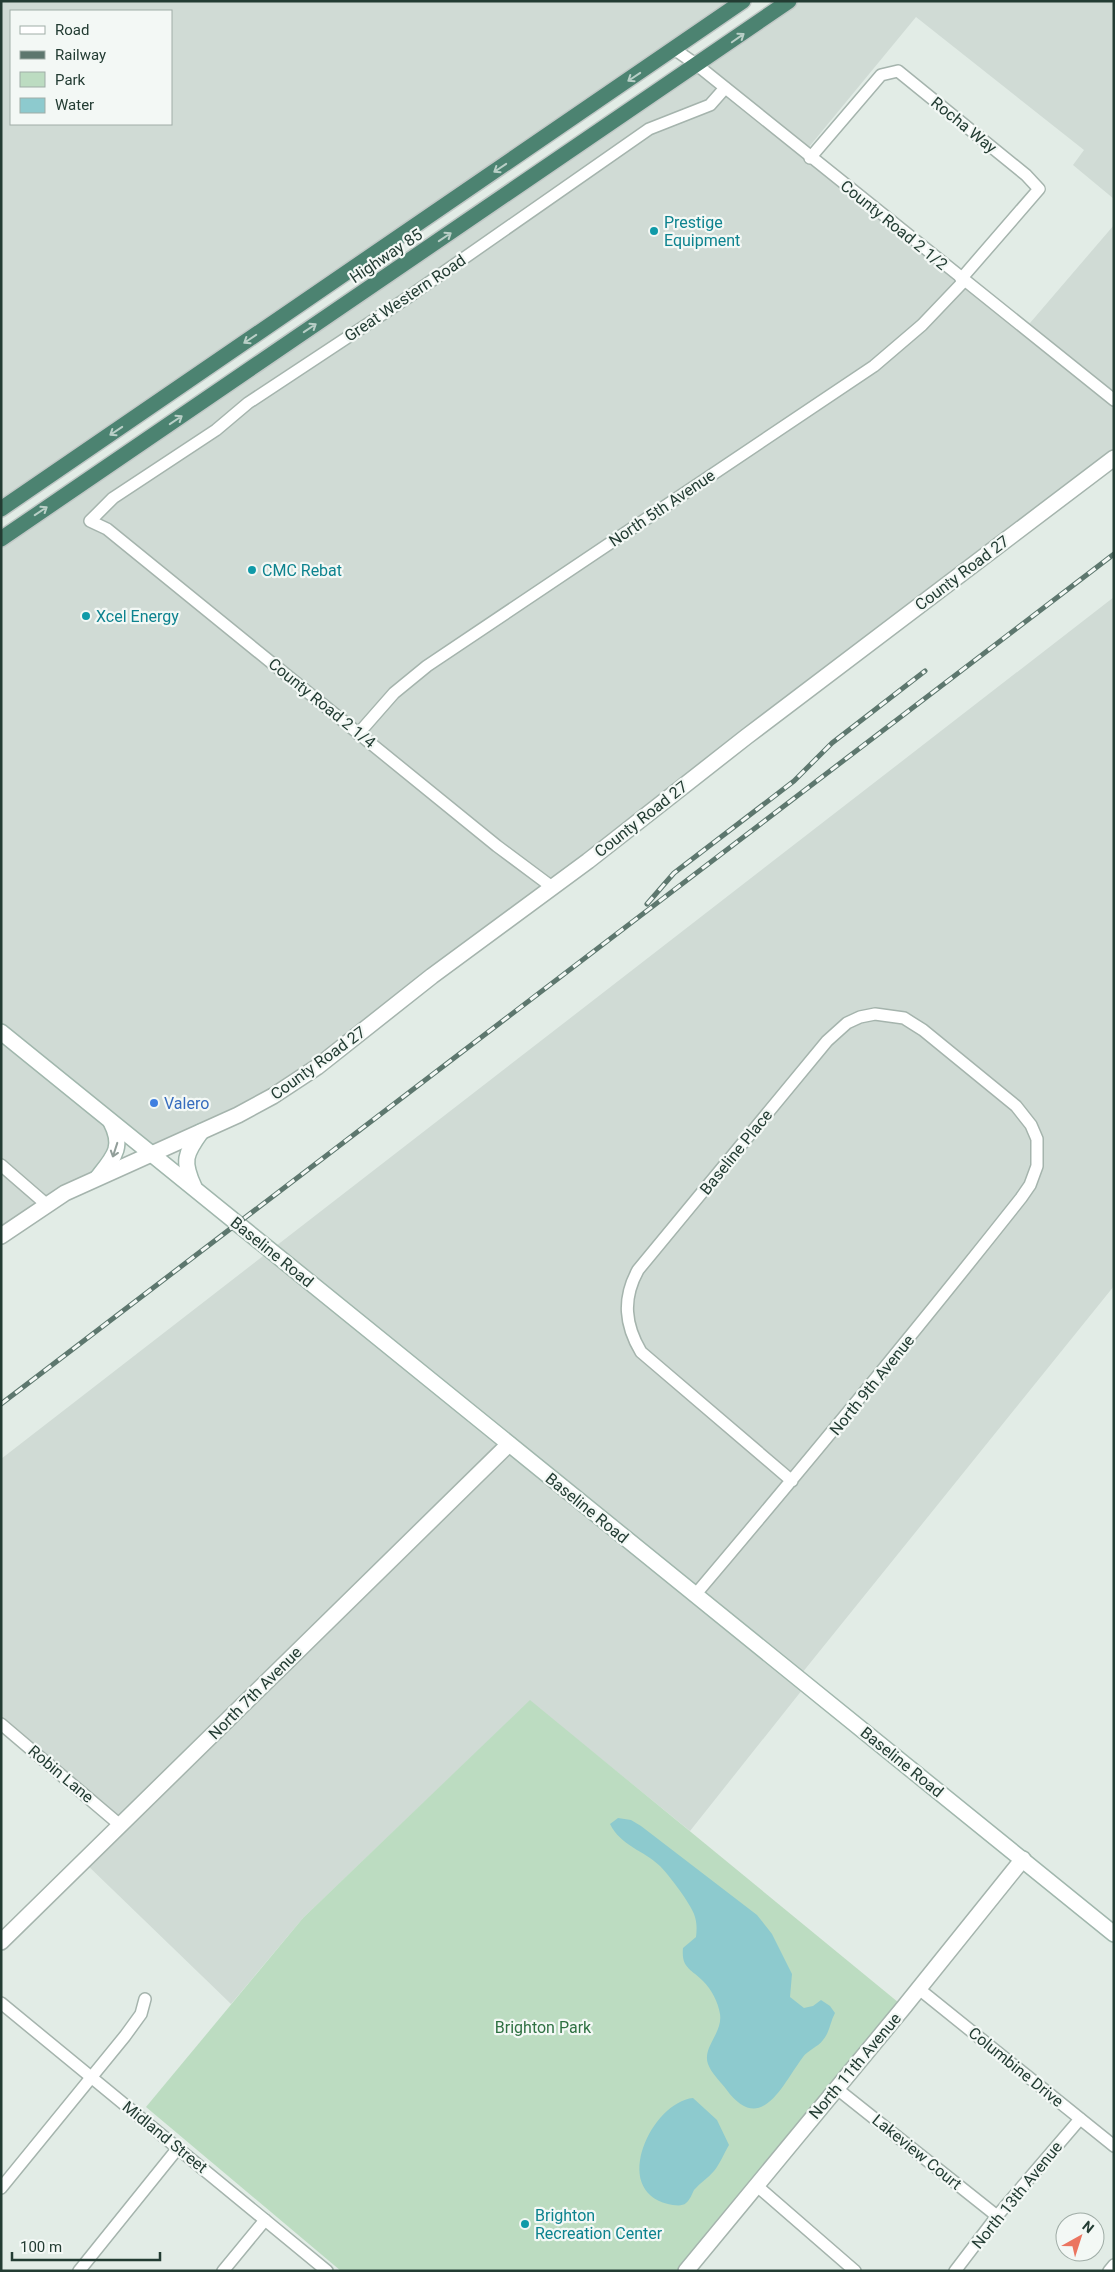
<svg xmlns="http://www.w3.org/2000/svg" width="1115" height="2272" font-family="Roboto,sans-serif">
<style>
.built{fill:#d0dbd5;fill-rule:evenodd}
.green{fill:#bcdcc1}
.water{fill:#8dcace}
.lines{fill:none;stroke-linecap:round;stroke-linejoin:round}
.minor-casing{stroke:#a5b4ad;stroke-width:14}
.tertiary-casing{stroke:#a5b4ad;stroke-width:18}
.secondary-casing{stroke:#a1b7ad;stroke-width:18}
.trunk-casing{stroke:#c1c8c6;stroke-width:18}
.minor{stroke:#fff;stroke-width:11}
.tertiary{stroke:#fff;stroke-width:15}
.secondary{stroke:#fff;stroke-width:15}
.trunk{stroke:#4c8371;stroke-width:15}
.rail-casing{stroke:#5d776e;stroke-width:5}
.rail{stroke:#f3f8f5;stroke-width:3;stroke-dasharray:9;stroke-linecap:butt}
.oneway{stroke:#b9cfc7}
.oneway2{stroke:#919e99}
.culture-dot{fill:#0f9aa8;stroke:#f3f8f5;stroke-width:2}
.shop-dot{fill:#3f7fe0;stroke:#f3f8f5;stroke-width:2}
.labels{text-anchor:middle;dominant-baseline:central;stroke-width:4.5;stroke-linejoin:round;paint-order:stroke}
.street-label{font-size:16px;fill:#233c33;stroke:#f3f8f5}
.culture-label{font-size:16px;fill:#0d838f;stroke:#f3f8f5;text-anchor:start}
.shop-label{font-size:16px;fill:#366cbe;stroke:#f3f8f5;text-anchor:start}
.park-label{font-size:16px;fill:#2f7142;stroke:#f3f8f5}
</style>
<rect width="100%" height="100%" fill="#e2ece6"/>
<g class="built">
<path d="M1 1H743L1 509ZM11 11H171V124H11Z"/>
<path d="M789 1H1114V199L1073 165 1084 150 916 17 804 153 1024 330 1114 225V458L317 1067 152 1155 118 1136 98 1177 1 1236V539Z"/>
<path d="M1114 597V1286L798 1678 806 1685 690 1831 530 1701 303 1918 231 2004 83 1861 122 1823 1 1724V1459Z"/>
</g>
<path class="green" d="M530 1700 904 2007 686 2271H341L146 2107 303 1918Z"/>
<g class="water">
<path d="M618 1818 631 1820 641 1826 757 1915 772 1934 792 1974 790 1997 804 2008 813 2006 821 2000 830 2006 835 2013C830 2022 830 2032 823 2040 818 2047 808 2050 803 2057 782 2085 761 2137 726 2089 721 2082 711 2073 708 2064 702 2047 723 2033 720 2014 718 2002 712 1990 703 1981 691 1969 681 1968 683 1948L696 1937C697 1929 697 1922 694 1914 690 1903 669 1875 660 1866 643 1850 621 1846 610 1824Z"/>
<path d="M693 2098 717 2120 729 2145C724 2153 720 2164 714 2171 708 2178 700 2183 694 2190 692 2194 690 2200 686 2203 682 2207 673 2205 668 2204 610 2190 652 2102 693 2098Z"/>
</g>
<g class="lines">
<g class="minor-casing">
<g id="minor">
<path d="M674 49 697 65 1114 400"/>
<path d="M810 158 881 75 898 71 1026 175 1039 189 961 279"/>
<path d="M358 734 394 693 427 666 874 366 922 325 964 281"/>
<path d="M552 887 497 846 107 529 90 521 113 498 216 430 248 403 404 300 649 129 710 105 725 88"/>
<path d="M1 1165 46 1204"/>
<path d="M695 1595C806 1464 915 1332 1021 1198L1030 1185 1037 1166V1139L1031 1125 1016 1106 923 1030 904 1018 875 1014 860 1017 847 1023 827 1041 638 1270C622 1299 625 1325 641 1352L792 1481"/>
<path d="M1 1724 120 1825"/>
<path d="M919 1989 1114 2146"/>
<path d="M1 2003 327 2271"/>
<path d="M836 2088 997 2216"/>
<path d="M757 2186 855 2271"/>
<path d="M1 2188 125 2036 141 2014 145 1999"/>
<path d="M79 2271 178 2148"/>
<path d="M223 2271 265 2220"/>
<path d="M955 2271 997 2216 1080 2119"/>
<path d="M1109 2271 1114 2265"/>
</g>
</g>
<g class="tertiary-casing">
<g id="tertiary">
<path d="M1 1236 65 1193 238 1115 273 1096 317 1067 432 976 588 861 746 737 1114 458"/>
<path d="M1 1942 509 1444"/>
<path d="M686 2271 904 2007 1023 1859"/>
</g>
</g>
<g class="secondary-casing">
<g id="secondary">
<path d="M1 1032 1114 1934"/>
<path d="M98 1177C114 1157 124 1147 111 1122"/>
<path d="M194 1187C182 1161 185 1154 201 1132"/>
</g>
</g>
<g class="trunk-casing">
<g id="trunk">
<path d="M1 509 743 1"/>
<path d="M1 539 789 1"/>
</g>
</g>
<use href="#minor" class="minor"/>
<use href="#tertiary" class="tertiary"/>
<use href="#secondary" class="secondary"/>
<use href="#trunk" class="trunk"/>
<g class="rail-casing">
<g id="rail">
<path d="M647 904 674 873 794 781 832 743 925 671"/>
<path d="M1 1404 1114 554"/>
</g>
</g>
<use href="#rail" class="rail"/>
</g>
<defs><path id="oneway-shaft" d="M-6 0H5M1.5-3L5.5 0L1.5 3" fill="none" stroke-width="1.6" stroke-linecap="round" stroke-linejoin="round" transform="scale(1.25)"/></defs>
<g class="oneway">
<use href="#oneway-shaft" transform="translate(738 38) rotate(-35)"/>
<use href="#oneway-shaft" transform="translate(634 77) rotate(146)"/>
<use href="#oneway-shaft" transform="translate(500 168) rotate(146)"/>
<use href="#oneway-shaft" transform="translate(445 237) rotate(-34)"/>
<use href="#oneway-shaft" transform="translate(310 328) rotate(-34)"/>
<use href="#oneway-shaft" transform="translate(250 339) rotate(146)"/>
<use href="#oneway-shaft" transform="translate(176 420) rotate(-34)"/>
<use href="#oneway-shaft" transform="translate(116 431) rotate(146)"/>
<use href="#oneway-shaft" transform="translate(41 511) rotate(-34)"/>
</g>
<use class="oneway2" href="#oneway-shaft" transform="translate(115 1150) rotate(108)"/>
<g class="culture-dot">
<circle cx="654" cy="231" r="5"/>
<circle cx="252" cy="570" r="5"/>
<circle cx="86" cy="616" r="5"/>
<circle cx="525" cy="2224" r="5"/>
</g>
<circle class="shop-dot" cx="154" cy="1103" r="5"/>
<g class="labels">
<g class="street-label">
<text transform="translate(964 125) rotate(39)">Rocha Way</text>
<text transform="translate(894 225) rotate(39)">County Road 2 1/2</text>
<text transform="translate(386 256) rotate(-34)">Highway 85</text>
<text transform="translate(405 298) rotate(-34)">Great Western Road</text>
<text transform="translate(662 508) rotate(-34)">North 5th Avenue</text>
<text transform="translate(962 573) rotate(-37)">County Road 27</text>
<text transform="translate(322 703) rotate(39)">County Road 2 1/4</text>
<text transform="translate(641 819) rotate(-38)">County Road 27</text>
<text transform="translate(318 1063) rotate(-36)">County Road 27</text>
<text transform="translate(736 1152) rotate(-51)">Baseline Place</text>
<text transform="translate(272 1252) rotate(39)">Baseline Road</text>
<text transform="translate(872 1385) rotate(-51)">North 9th Avenue</text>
<text transform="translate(587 1508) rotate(39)">Baseline Road</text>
<text transform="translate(255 1693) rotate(-45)">North 7th Avenue</text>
<text transform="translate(902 1762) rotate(39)">Baseline Road</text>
<text transform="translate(61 1774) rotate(40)">Robin Lane</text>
<text transform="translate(855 2066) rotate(-50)">North 11th Avenue</text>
<text transform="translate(1016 2067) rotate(39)">Columbine Drive</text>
<text transform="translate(165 2137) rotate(39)">Midland Street</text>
<text transform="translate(917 2152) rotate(39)">Lakeview Court</text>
<text transform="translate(1017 2195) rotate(-51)">North 13th Avenue</text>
</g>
<g class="culture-label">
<text x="664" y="222">Prestige<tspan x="664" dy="18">Equipment</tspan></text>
<text x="262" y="570">CMC Rebat</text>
<text x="96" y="616">Xcel Energy</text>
<text x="535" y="2215">Brighton<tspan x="535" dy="18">Recreation Center</tspan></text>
</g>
<g class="shop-label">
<text x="164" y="1103">Valero</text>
</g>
<g class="park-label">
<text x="543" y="2027">Brighton Park</text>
</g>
</g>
<rect width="1115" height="2272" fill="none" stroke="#233c33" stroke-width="5"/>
<rect x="10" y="10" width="162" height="115" fill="#f3f8f5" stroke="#a0ada7"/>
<rect x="20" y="26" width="25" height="8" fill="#ffffff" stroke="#a0ada7"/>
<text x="55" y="35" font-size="15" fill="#233c33">Road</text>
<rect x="20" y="51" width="25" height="8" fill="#5d776e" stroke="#a0ada7"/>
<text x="55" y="60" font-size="15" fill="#233c33">Railway</text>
<rect x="20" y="72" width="25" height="15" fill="#bcdcc1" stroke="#a0ada7"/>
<text x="55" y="85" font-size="15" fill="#233c33">Park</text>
<rect x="20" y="98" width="25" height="15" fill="#8dcace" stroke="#a0ada7"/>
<text x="55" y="110" font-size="15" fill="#233c33">Water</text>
<g transform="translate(1080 2237) rotate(39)"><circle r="24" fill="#f3f8f5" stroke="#a0ada7"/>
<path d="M0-4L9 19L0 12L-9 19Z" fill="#eb7560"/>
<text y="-8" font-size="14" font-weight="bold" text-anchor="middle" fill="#233c33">N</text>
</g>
<path d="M12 2252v8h148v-8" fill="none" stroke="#233c33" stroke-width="2.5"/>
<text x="20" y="2252" font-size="15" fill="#233c33" stroke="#f3f8f5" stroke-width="4" paint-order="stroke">100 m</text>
</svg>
